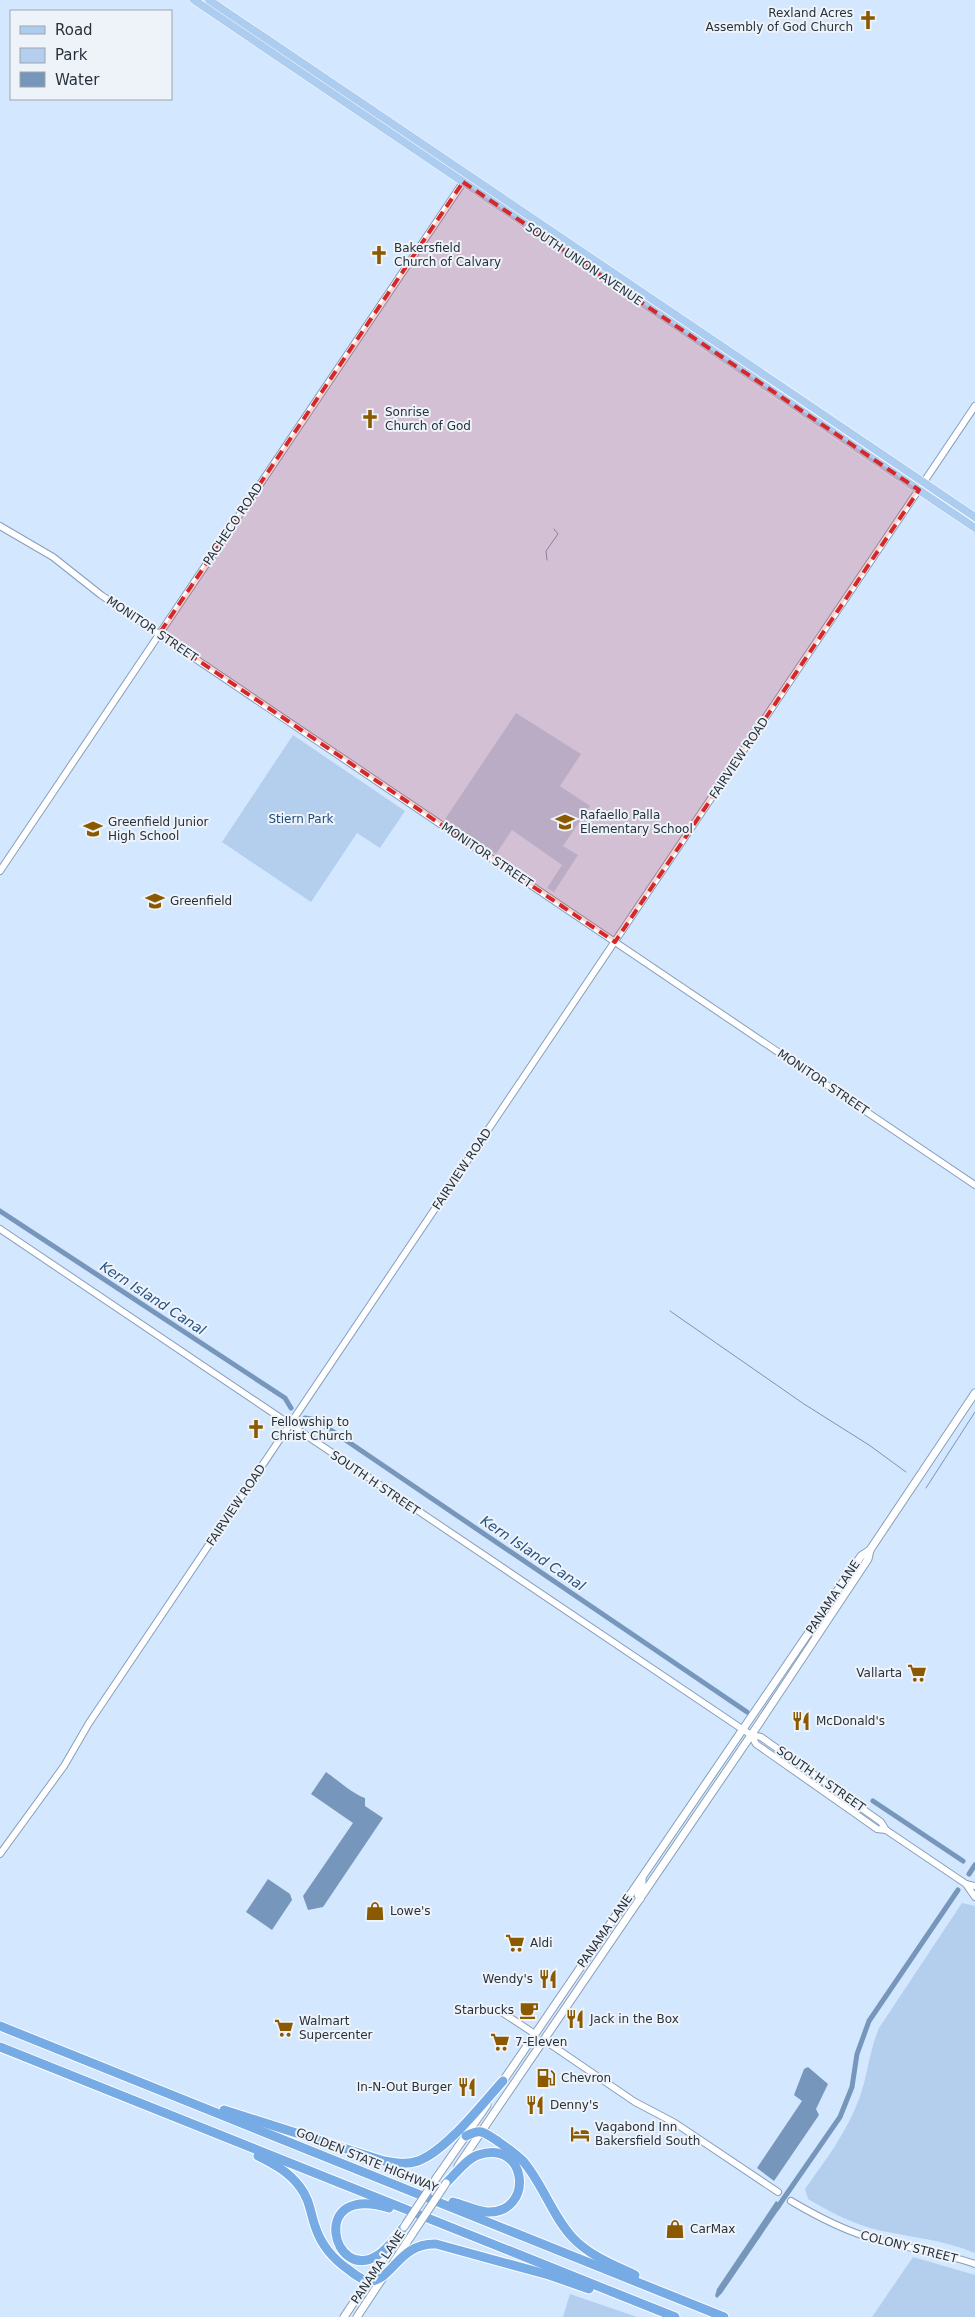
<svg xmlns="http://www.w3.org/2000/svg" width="975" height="2317" font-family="'DejaVu Sans',sans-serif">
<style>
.green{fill:#b4ceee}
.water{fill:#7696bc}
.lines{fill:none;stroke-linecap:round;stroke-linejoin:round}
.stream{stroke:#7696bc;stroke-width:1}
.canal{stroke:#7696bc;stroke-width:5}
.tertiary-casing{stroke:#889fbb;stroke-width:8}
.secondary-casing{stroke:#889fbb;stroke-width:9}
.primary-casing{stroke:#fff;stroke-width:9}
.motorway-casing{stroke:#fff;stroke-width:11}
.tertiary{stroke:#fff;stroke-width:6}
.secondary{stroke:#fff;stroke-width:7}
.primary{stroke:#adcdf0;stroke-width:8}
.motorway{stroke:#77abe6;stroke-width:9}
.secondary-bridge-casing{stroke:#889fbb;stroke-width:9;stroke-linecap:butt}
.secondary-bridge{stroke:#fff;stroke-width:7}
.marked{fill:#d62828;fill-opacity:0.2;stroke:#d62828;stroke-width:4;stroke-dasharray:10 6;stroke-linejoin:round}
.labels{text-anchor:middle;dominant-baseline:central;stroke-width:4;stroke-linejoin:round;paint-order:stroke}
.poi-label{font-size:12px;fill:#27313c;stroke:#eef3f9;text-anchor:start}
.street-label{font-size:12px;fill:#27313c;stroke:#eef3f9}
.park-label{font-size:12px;fill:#1d4c7d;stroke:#eef3f9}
.water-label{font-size:14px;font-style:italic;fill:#255385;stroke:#eef3f9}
</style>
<rect width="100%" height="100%" fill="#d3e7ff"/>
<g class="green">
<path d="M516 713 581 754 560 786 590 806 563 846 578 855 554 892 547 888 562 865 512 830 496 854 445 819Z"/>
<path d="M293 735 405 811 380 848 357 833 311 902 222 842Z"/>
<path d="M962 1903 975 1906V2253C944 2240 910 2237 878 2230 853 2224 830 2212 808 2199L805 2189C825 2161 847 2132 859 2099 868 2076 869 2051 879 2028Z"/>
<path d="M913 2257 975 2275V2317H872Z"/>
<path d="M570 2294 637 2317H563Z"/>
</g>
<g class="water">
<path d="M326 1772C336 1779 356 1796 365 1798V1806L383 1818 323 1907 308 1910 303 1896 353 1823 311 1794Z"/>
<path d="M268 1879 290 1894 292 1900 272 1930 246 1912Z"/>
<path d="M808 2067 828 2084 816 2109 819 2115 774 2181 757 2168 802 2101 794 2095 804 2069Z"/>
<path d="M776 2201 782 2205 722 2293 717 2298 715 2296 717 2289Z"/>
</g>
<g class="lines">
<g class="stream">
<path d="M547 560 546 551 558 534 554 529"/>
<path d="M670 1311 804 1404 869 1445 906 1472"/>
<path d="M926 1488 975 1412"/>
</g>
<g class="canal">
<path d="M0 1211 253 1377 285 1398 291 1408"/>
<path d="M305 1418 316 1420 747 1712"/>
<path d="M873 1801 963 1861"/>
<path d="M969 1874 975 1865"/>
<path d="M777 2208 840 2117 852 2087 857 2054 869 2021 958 1890"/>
</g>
<g class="tertiary-casing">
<g id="tertiary">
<path d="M0 526 53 557 101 595 975 1185"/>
<path d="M0 871 466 178"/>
<path d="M0 1229 742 1729 751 1735 761 1737 881 1822 886 1830"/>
<path d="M751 1735 756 1744 860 1817 877 1829 886 1830 966 1884"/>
<path d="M0 1854 64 1766 89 1723 975 406"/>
<path d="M975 1886 966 1884 975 1897"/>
<path d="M500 2011 535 2034"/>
<path d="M544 2040 635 2102 675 2123 778 2192"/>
<path d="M791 2201C818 2217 845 2231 874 2239 908 2249 942 2252 975 2264"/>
</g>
</g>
<g class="secondary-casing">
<g id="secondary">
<path d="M640 1899 638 1895 642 1885V1878"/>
<path d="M501 2084 861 1556 870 1550"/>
<path d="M458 2166 758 1725 868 1559 870 1550 975 1393"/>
<path d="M437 2177 487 2105"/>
<path d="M393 2263 413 2233"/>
<path d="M344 2317 390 2248"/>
<path d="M357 2317 384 2276"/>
</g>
</g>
<g class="primary-casing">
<g id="primary">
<path d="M194 0 975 528"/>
<path d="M209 0 975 517"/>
</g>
</g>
<g class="motorway-casing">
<g id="motorway">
<path d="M0 2026 724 2317"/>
<path d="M0 2047 675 2317"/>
<path d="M224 2110 384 2161C395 2163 407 2165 418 2161 446 2151 482 2104 503 2081"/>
<path d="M466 2136C481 2128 483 2132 496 2140 506 2147 515 2153 523 2161 543 2184 552 2216 573 2238 590 2256 614 2265 635 2275"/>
<path d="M258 2156C274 2164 289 2172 300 2187 310 2200 310 2212 315 2226 321 2245 333 2259 349 2270 355 2275 362 2280 369 2281 393 2281 398 2243 436 2244L549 2275 589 2289"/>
<path d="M446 2183C456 2174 466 2159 478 2155 528 2138 535 2214 487 2212 476 2211 464 2205 453 2202"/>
<path d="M389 2208C307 2182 333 2285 378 2255 388 2249 396 2236 404 2227"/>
</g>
</g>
<use href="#tertiary" class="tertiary"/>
<use href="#secondary" class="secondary"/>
<use href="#primary" class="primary"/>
<use href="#motorway" class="motorway"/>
<g class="secondary-bridge-casing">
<g id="secondary-bridge">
<path d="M404 2227 437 2177"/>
<path d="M413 2233 446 2183"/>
</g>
</g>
<use href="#secondary-bridge" class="secondary-bridge"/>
</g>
<path class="marked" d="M463 182 919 490 615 942 159 634Z"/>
<defs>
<g id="church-bare" transform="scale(1.5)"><path d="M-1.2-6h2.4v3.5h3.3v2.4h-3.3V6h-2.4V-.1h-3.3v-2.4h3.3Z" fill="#8a5900" stroke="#eef3f9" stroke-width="2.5" paint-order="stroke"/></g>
<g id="school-bare" transform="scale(1.5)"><path d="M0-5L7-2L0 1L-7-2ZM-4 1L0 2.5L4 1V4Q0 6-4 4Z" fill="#8a5900" stroke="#eef3f9" stroke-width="2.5" paint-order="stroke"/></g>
<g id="supermarket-bare" transform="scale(1.5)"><path d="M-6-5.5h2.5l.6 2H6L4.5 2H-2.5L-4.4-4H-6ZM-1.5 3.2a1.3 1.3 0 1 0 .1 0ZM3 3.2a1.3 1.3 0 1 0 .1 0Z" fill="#8a5900" stroke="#eef3f9" stroke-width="2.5" paint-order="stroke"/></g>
<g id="restaurant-bare" transform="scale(1.5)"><path d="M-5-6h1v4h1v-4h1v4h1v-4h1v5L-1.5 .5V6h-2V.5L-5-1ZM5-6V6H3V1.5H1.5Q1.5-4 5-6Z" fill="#8a5900" stroke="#eef3f9" stroke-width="2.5" paint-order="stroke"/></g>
<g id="shop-bare" transform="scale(1.5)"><path d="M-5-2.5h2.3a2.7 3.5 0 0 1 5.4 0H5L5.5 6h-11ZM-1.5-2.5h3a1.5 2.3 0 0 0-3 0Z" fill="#8a5900" stroke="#eef3f9" stroke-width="2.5" paint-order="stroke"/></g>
<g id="cafe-bare" transform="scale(1.5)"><path d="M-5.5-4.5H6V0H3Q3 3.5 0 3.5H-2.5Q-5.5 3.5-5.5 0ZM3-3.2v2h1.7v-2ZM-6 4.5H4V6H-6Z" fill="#8a5900" stroke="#eef3f9" stroke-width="2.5" paint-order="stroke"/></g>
<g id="fuel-bare" transform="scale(1.5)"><path d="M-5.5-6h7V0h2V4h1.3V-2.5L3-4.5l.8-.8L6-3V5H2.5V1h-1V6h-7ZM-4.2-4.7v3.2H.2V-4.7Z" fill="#8a5900" stroke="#eef3f9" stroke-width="2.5" paint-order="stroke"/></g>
<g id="hotel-bare" transform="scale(1.5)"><path d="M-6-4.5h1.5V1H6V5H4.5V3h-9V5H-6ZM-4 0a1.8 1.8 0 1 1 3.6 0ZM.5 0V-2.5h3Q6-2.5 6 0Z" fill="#8a5900" stroke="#eef3f9" stroke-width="2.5" paint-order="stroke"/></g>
</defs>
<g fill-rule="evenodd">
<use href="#church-bare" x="868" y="20"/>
<use href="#church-bare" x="379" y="255"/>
<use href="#church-bare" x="370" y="419"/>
<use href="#school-bare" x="565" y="822"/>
<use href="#school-bare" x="93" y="829"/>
<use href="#school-bare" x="155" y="901"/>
<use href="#church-bare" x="256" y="1429"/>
<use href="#supermarket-bare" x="917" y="1673"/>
<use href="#restaurant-bare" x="801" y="1721"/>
<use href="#shop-bare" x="375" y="1911"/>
<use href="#supermarket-bare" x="515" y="1943"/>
<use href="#restaurant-bare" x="548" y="1979"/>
<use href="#cafe-bare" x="529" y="2010"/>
<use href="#restaurant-bare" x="575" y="2019"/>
<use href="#supermarket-bare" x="284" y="2028"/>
<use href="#supermarket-bare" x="500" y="2042"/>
<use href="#fuel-bare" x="546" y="2078"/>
<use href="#restaurant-bare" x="467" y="2087"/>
<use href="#restaurant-bare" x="535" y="2105"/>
<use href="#hotel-bare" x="580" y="2134"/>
<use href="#shop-bare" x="675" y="2229"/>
</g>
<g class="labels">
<g class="poi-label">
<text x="853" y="13" text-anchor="end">Rexland Acres<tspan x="853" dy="14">Assembly of God Church</tspan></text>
<text x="394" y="248">Bakersfield<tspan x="394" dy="14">Church of Calvary</tspan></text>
<text x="385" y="412">Sonrise<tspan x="385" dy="14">Church of God</tspan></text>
<text x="580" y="815">Rafaello Palla<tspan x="580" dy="14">Elementary School</tspan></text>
<text x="108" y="822">Greenfield Junior<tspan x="108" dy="14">High School</tspan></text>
<text x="170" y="901">Greenfield</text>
<text x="271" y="1422">Fellowship to<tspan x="271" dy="14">Christ Church</tspan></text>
<text x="902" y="1673" text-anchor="end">Vallarta</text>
<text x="816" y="1721">McDonald's</text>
<text x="390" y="1911">Lowe's</text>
<text x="530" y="1943">Aldi</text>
<text x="533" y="1979" text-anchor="end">Wendy's</text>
<text x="514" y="2010" text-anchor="end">Starbucks</text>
<text x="590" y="2019">Jack in the Box</text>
<text x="299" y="2021">Walmart<tspan x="299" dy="14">Supercenter</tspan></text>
<text x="515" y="2042">7-Eleven</text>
<text x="561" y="2078">Chevron</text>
<text x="452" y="2087" text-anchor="end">In-N-Out Burger</text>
<text x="550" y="2105">Denny's</text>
<text x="595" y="2127">Vagabond Inn<tspan x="595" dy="14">Bakersfield South</tspan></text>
<text x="690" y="2229">CarMax</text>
</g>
<g class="street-label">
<text transform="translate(584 264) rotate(34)">SOUTH UNION AVENUE</text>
<text transform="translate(233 524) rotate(-56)">PACHECO ROAD</text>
<text transform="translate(152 629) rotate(34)">MONITOR STREET</text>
<text transform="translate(739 758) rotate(-56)">FAIRVIEW ROAD</text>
<text transform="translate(487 855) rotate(34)">MONITOR STREET</text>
<text transform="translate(823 1082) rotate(34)">MONITOR STREET</text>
<text transform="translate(462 1169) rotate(-56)">FAIRVIEW ROAD</text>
<text transform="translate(375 1483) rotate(34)">SOUTH H STREET</text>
<text transform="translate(236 1505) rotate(-56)">FAIRVIEW ROAD</text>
<text transform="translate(833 1597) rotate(-56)">PANAMA LANE</text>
<text transform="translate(821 1779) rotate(35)">SOUTH H STREET</text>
<text transform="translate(605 1931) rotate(-55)">PANAMA LANE</text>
<text transform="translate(367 2160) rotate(22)">GOLDEN STATE HIGHWAY</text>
<text transform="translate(909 2247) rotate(14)">COLONY STREET</text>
<text transform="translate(378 2267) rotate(-56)">PANAMA LANE</text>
</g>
<g class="park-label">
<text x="301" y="819">Stiern Park</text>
</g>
<g class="water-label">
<text transform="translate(153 1298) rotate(33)">Kern Island Canal</text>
<text transform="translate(533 1553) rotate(34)">Kern Island Canal</text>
</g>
</g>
<rect x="10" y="10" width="162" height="90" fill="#eef3f9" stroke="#9ea5ad"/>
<rect x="20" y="26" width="25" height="8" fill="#adcdf0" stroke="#9ea5ad"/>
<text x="55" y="35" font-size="15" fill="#27313c">Road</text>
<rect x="20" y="48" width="25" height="15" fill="#b4ceee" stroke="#9ea5ad"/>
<text x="55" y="60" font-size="15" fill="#27313c">Park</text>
<rect x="20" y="72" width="25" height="15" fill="#7696bc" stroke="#9ea5ad"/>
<text x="55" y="85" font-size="15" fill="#27313c">Water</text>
</svg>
